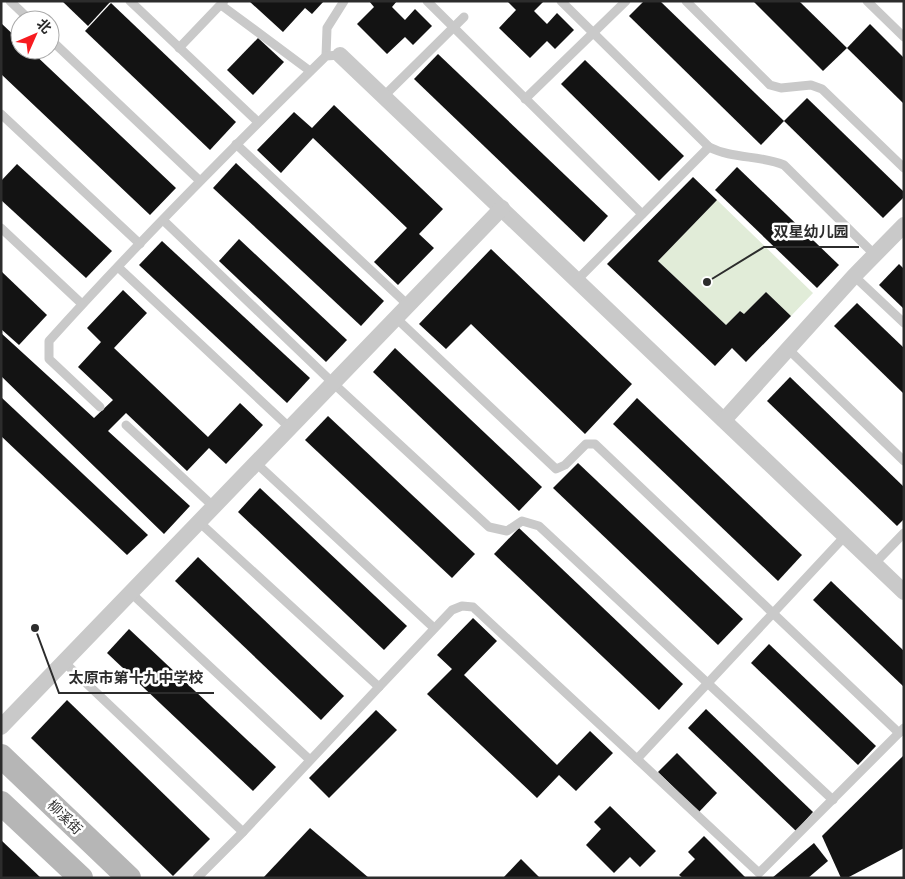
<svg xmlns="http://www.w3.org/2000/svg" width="905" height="879" font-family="'DejaVu Sans','Noto Sans SC',sans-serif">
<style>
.green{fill:#e1ecd8}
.building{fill:#131313}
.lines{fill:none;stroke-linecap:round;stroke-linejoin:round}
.lane{stroke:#c9c9c9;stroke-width:9}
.street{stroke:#c9c9c9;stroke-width:16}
.secondary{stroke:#b6b6b6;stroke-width:24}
.labels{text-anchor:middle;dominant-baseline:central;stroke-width:5;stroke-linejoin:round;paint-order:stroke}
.street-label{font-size:14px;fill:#2c2c2c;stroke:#fff}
.leader{fill:none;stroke:#2c2c2c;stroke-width:2}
.callout-dot{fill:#2c2c2c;stroke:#fff;stroke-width:2}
.callout-label{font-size:15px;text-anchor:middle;font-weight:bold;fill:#2c2c2c;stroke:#fff;stroke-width:5;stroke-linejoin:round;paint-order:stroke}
</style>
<rect width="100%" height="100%" fill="#fff"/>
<path class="green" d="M717 200 813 293 791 316 766 292 744 314 740 311 726 325 658 261Z"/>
<g class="building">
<path d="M62 1H111L88 26Z"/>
<path d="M249 1H324L312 14 305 8 283 32Z"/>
<path d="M369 1H397L392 7 405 20 415 9 432 26 413 45 405 37 387 54 357 24 374 7Z"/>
<path d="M509 1H544L534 11 547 24 557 13 574 30 555 49 547 41 530 58 499 28 516 10 508 2Z"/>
<path d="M644 1H660L784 121 761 145 629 16Z"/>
<path d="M753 1H799L847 48 823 71Z"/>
<path d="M111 3 236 122 210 150 85 31Z"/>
<path d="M1 23 20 41V50H30L176 188 150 215 1 74Z"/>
<path d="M870 24 904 58V104L847 48Z"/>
<path d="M258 38 284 62 253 95 227 70Z"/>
<path d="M438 54 608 216 584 242 414 79Z"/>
<path d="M585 60 684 156 659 181 561 84Z"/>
<path d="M807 98 904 192V197L883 218 784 121Z"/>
<path d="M334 105 443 209 419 234 434 248 398 285 374 262 407 228 313 138 281 173 257 150 294 112 312 128Z"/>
<path d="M236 163 384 301 361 326 213 188Z"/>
<path d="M17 164 112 251 86 278 1 200V181Z"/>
<path d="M737 167 839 265 817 288 715 190Z"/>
<path d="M693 177 717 200 658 261 726 325 740 311 744 314 766 292 791 316 746 362 732 348 715 366 607 264Z"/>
<path d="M239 239 347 340 326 362 219 261Z"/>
<path d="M162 241 310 378 287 403 139 265Z"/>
<path d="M491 249 632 384 585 434 471 324 446 349 419 324Z"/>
<path d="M899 264 904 269V309L879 285Z"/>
<path d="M1 271 47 315 19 345 1 329Z"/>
<path d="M123 290 147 313 114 348 208 437 240 403 263 425 226 464 209 448 187 471 126 413 108 431 190 506 164 534 1 376V333L94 418 113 400 78 367 101 342 87 328Z"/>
<path d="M857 303 904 348V394L834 326Z"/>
<path d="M395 348 542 487 519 511 373 372Z"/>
<path d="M790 377 904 487V519L897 526 767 401Z"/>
<path d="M1 397 148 535 127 555 1 436Z"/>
<path d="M637 398 802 555 778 581 613 424Z"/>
<path d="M328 416 475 554 452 578 305 440Z"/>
<path d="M578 463 743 619 718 645 553 488Z"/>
<path d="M260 488 407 626 384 650 238 512Z"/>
<path d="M519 528 683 684 659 710 494 554Z"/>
<path d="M198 557 344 696 321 720 175 581Z"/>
<path d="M831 581 904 651V687L813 600Z"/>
<path d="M473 618 497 641 464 675 557 765 590 731 613 753 576 791 559 775 537 798 427 694 452 669 437 655Z"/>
<path d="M129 629 276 767 253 791 107 653Z"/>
<path d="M769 644 876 746 858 765 751 663Z"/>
<path d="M67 700 210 839 173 876 31 738Z"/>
<path d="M706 709 813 812 796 831 688 728Z"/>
<path d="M376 710 397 730 329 798 309 778Z"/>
<path d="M677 753 717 793 699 812 658 772Z"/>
<path d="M904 755V848L847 878H841L822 836Z"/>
<path d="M610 806 656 851 640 867 630 857 614 873 586 845 601 829 594 822Z"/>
<path d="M310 828 369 878H263Z"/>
<path d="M704 836 746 878H683L679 875 695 859 688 852Z"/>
<path d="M1 840 41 878H1Z"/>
<path d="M814 843 828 861 808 878H772Z"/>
<path d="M521 859 540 878H503Z"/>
</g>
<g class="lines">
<g class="lane">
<path d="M10 1 30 20"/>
<path d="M130 1 258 122"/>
<path d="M427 1 642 214"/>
<path d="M561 1 709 147C732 159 760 155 784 165L875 255"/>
<path d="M686 1 770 85 781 88 811 85 822 89 904 168"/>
<path d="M867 1 904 37"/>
<path d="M221 5 310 71"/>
<path d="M50 39 200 181"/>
<path d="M179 48 224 1"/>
<path d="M326 56 327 28 344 1"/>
<path d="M384 96 464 17"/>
<path d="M525 99 626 1"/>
<path d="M1 114 140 244"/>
<path d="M236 144 408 305"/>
<path d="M163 220 333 383 489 527 507 531 522 521 539 526 833 800"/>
<path d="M1 228 82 304"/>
<path d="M118 267 290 428"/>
<path d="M854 276 904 323"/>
<path d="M577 280 709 147"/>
<path d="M396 318 556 469 565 465 586 444H595L899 733"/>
<path d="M788 349 904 461"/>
<path d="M100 407 49 359V341C138 242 232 148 326 56L340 55"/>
<path d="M126 425 214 507"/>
<path d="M256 463 434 628"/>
<path d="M199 522 379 687 452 610 462 606 473 607 637 759 846 535"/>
<path d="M874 564 904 533"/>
<path d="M131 593 310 760"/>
<path d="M64 662 243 832"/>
<path d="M637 759 759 873 904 728"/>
<path d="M197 878 243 832 379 687"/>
</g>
<g class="street">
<path d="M340 55 904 592"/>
<path d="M724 420 854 276 904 225"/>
<path d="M1 727 502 208"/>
</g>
<g class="secondary">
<path d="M1 756 129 878"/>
<path d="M1 803 81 878"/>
</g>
</g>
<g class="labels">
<g class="street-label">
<text transform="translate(65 817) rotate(44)">柳溪街</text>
</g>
</g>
<path class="leader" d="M707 282L764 247H859M35 628L59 693H214"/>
<g class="callout-dot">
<circle cx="707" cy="282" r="5"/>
<circle cx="35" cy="628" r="5"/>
</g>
<g class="callout-label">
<text x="811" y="237">双星幼儿园</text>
<text x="136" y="683">太原市第十九中学校</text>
</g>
<rect width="905" height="879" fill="none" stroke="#2c2c2c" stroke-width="5"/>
<g transform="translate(35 35) rotate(45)"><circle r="24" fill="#ffffff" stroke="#ababab"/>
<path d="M0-4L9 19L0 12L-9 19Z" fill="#f71b20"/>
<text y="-8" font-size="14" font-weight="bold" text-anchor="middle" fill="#2c2c2c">北</text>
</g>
</svg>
